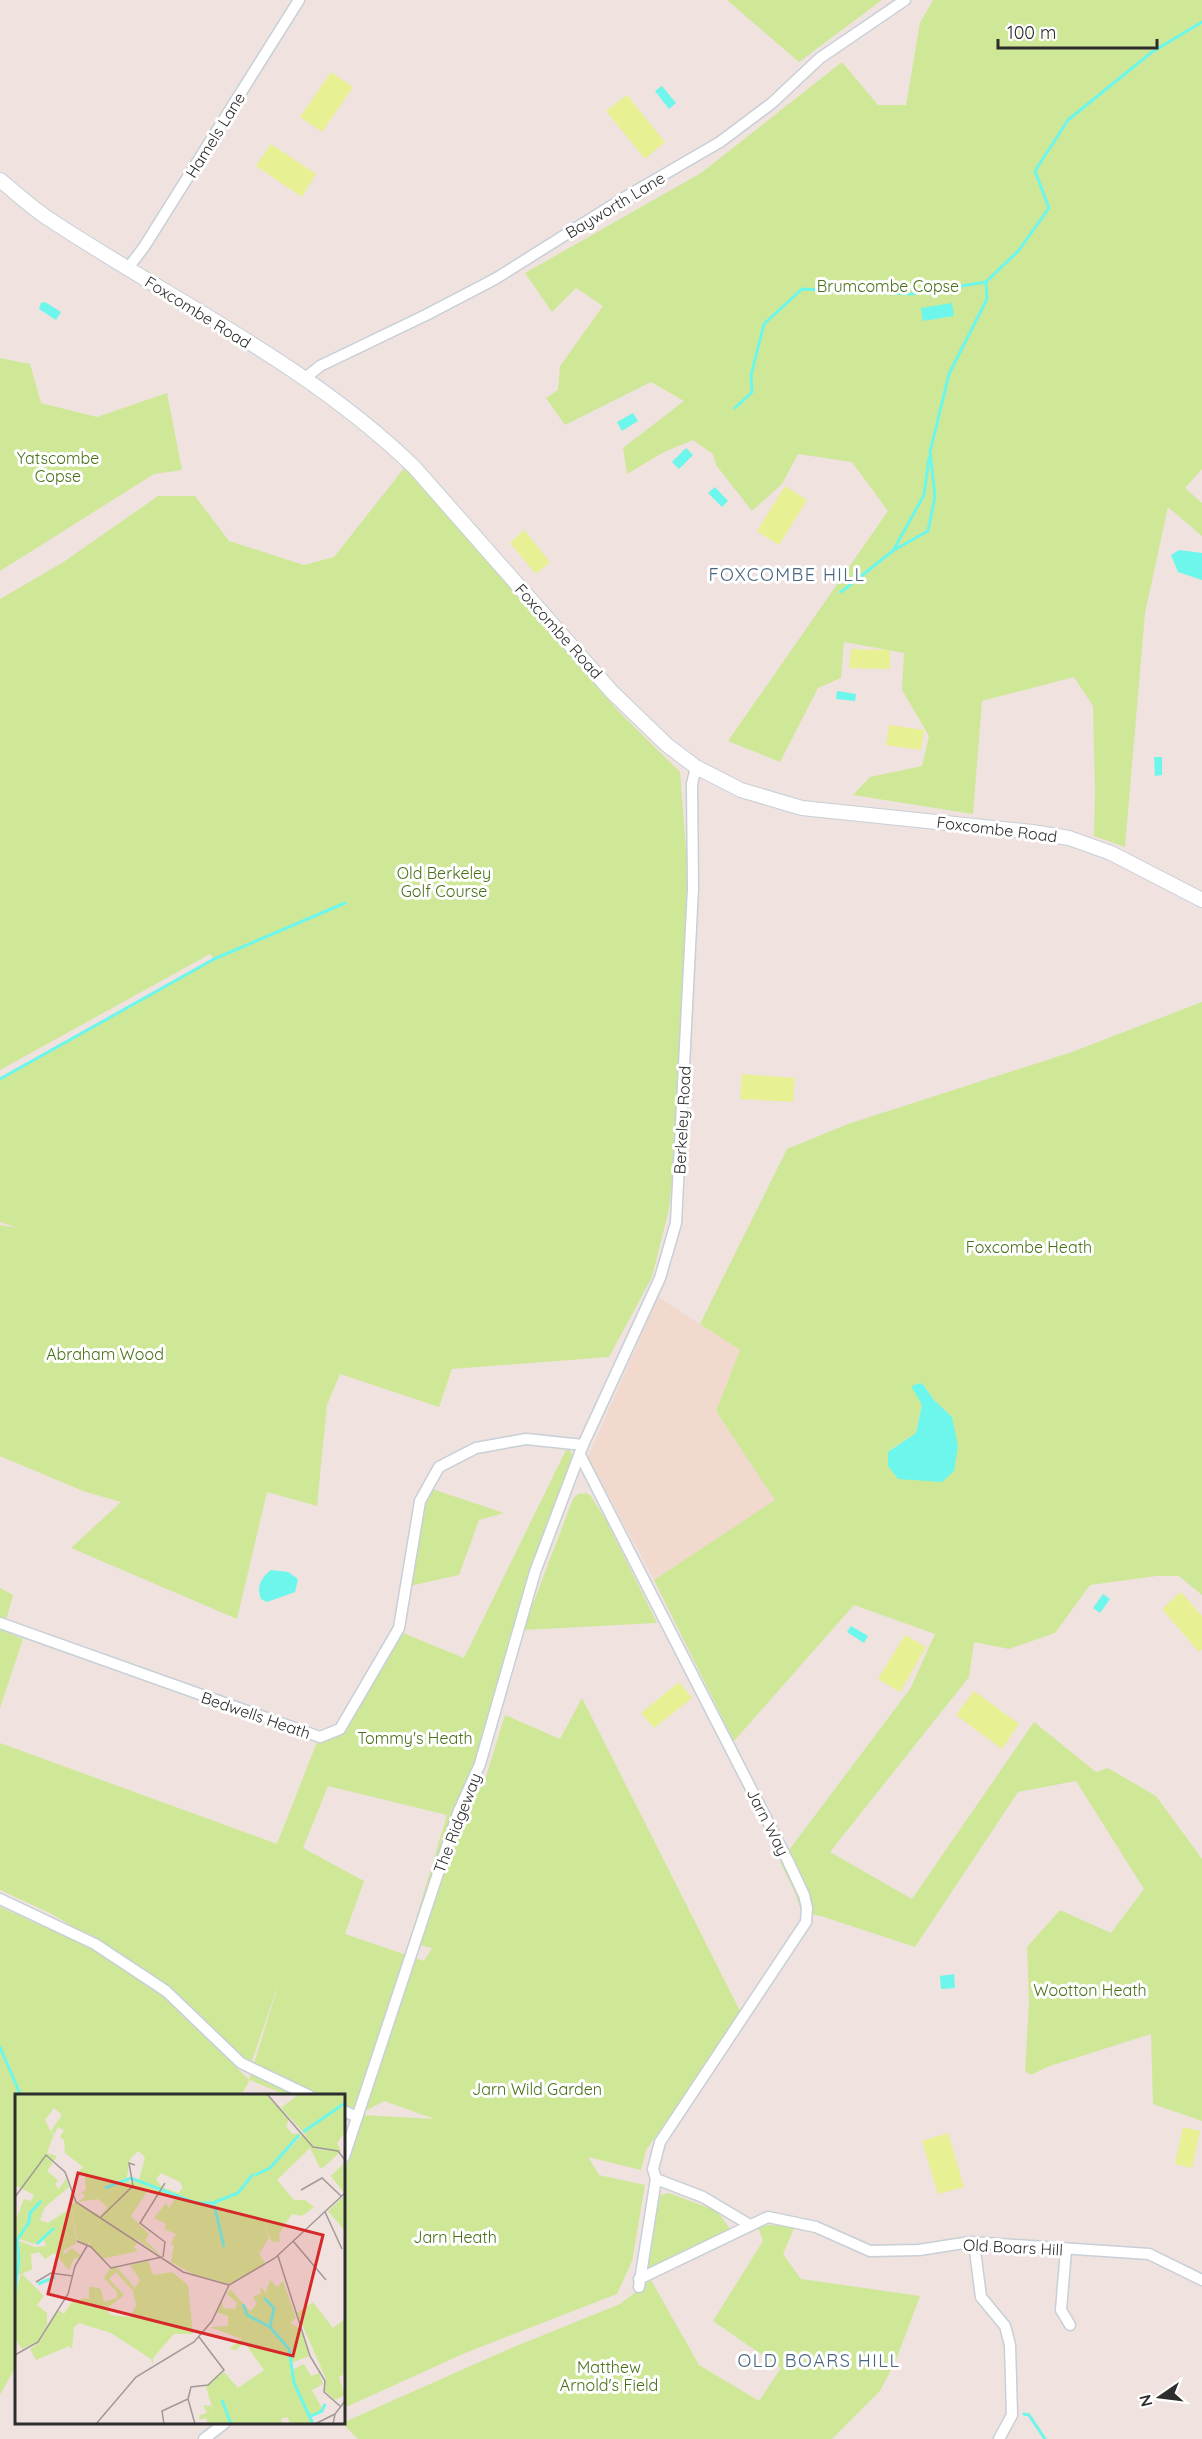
<svg xmlns="http://www.w3.org/2000/svg" width="1202" height="2439" font-family="Quicksand,sans-serif">
<style>
.education{fill:#f1d9cd}
.green{fill:#cfe898;fill-rule:evenodd}
.pitch{fill:#e8f094}
.water{fill:#6cf6ec}
.lines{fill:none;stroke-linecap:round;stroke-linejoin:round}
.stream{stroke:#6cf6ec;stroke-width:3}
.minor-casing{stroke:#c7cfd7;stroke-width:13}
.tertiary-casing{stroke:#c7cfd7;stroke-width:16}
.minor{stroke:#fff;stroke-width:10}
.tertiary{stroke:#fff;stroke-width:14}
.labels{text-anchor:middle;dominant-baseline:central;stroke-width:6;stroke-linejoin:round;paint-order:stroke}
.street-label{font-size:16px;fill:#2d2d2d;stroke:#fff}
.park-label{font-size:16px;fill:#487016;stroke:#fff}
.neighbourhood-label{font-size:18px;letter-spacing:1.5px;fill:#496681;stroke:#fff}
.inset-river{fill:none;stroke:#6cf6ec;stroke-width:3}
.inset-road{fill:none;stroke:#a19a98;stroke-width:1.5}
.view{fill:#d62828;fill-opacity:0.15;stroke:#d62828;stroke-width:3}
.inset-edge{fill:none;stroke:#2d2d2d;stroke-width:3}
</style>
<rect width="100%" height="100%" fill="#efe2df"/>
<path class="education" d="M658 1297 740 1350 716 1411 776 1500 654 1580 588 1457Z"/>
<g class="green">
<path d="M727 0H882L799 62Z"/>
<path d="M933 0H1202V469L1185 488 1202 503V536L1168 507 1145 613 1125 847 1094 836 1095 791 1093 706 1074 677 982 701 973 814 853 795 870 777 922 766 929 736 902 690 904 653 844 642 841 678 818 688 780 762 728 741 888 511 852 462 798 454 782 484 752 511 716 465 713 454 693 440 664 452 627 474 623 448 684 401 651 382 565 425 546 398 558 390 560 366 603 306 576 288 552 312 525 273 701 173 842 62 878 105H906L920 23Z"/>
<path d="M0 358 30 364 41 403 97 417 167 393 182 470 154 474 0 571Z"/>
<path d="M405 467 618 711 680 772 689 887 678 1130 669 1209 652 1277 609 1357 452 1369 439 1407 340 1374 327 1405 317 1506 267 1492 237 1619 71 1548 121 1502 83 1491 0 1456V1225L18 1228 0 1222V1079L214 959 210 954 0 1070V599L62 563 158 496H195L229 541 304 565 334 557Z"/>
<path d="M1202 1002V1595L1179 1576H1157L1090 1585 1055 1633 1009 1649 974 1642 969 1677 830 1852 912 1899 1034 1722 1096 1772 1108 1768 1156 1796 1202 1859V2121L1153 2104 1151 2034 1047 2067 1031 2075 1025 2071 1029 2002 1027 1947 1060 1910 1111 1933 1144 1889 1076 1781 1018 1792 915 1947 821 1916 802 1913 795 1893 780 1862 910 1689 935 1634 854 1605 734 1741 654 1580 775 1500 716 1411 740 1350 700 1324 787 1149 848 1124 1072 1052ZM922 1383 934 1400 952 1417 888 1451 916 1433 922 1405Z"/>
<path d="M567 1448 574 1456 529 1576 476 1758 468 1777 490 1787 484 1783 505 1715 560 1739 582 1698 740 2011 685 2095 646 2150 641 2170 588 2157 599 2175 645 2185 632 2261 617 2294 465 2353 344 2408V2175L362 2115 435 2119 384 2101 347 2121 344 2119V2096L286 2095 250 2080 241 2095 16 2096V2366L0 2395V1907L100 1952 163 1994 249 2080 281 1976 251 2064 242 2060 173 1990 134 1963 50 1913 0 1890V1743L277 1844 317 1742 339 1736 346 1729 403 1633 464 1658ZM328 1786 447 1815 409 1942 432 1948 424 1961 345 1934 364 1881 303 1848Z"/>
<path d="M432 1489 504 1513 479 1520 459 1575 410 1586 420 1521Z"/>
<path d="M586 1493 590 1495 606 1520 657 1623 523 1630 573 1499 578 1494Z"/>
<path d="M0 1588 13 1595 3 1631 23 1639 0 1708Z"/>
<path d="M669 2193 717 2211 730 2229 728 2233 650 2268 643 2265 660 2195Z"/>
<path d="M767 2225 795 2226 783 2254 801 2279 920 2296 896 2360 880 2391 832 2439H358L342 2423 509 2349 620 2304 651 2280 699 2365 759 2401 781 2368 713 2321 763 2241 758 2227Z"/>
</g>
<g class="pitch">
<path d="M331 72 353 87 322 132 300 117Z"/>
<path d="M627 95 665 142 645 159 606 111Z"/>
<path d="M271 144 316 174 302 197 256 166Z"/>
<path d="M785 486 807 500 779 545 757 531Z"/>
<path d="M524 530 550 562 536 574 510 543Z"/>
<path d="M851 649 890 650V669L849 668Z"/>
<path d="M889 725 924 730 921 750 886 745Z"/>
<path d="M742 1074 795 1078 793 1102 740 1099Z"/>
<path d="M1181 1592 1202 1616V1649L1199 1652 1162 1609Z"/>
<path d="M905 1635 926 1647 900 1692 878 1679Z"/>
<path d="M679 1682 692 1698 654 1728 641 1713Z"/>
<path d="M974 1691 1019 1724 1002 1749 956 1715Z"/>
<path d="M1183 2127 1200 2131 1192 2168 1175 2164Z"/>
<path d="M948 2133 964 2187 938 2194 922 2141Z"/>
</g>
<g class="water">
<path d="M662 86 676 103 669 109 655 91Z"/>
<path d="M45 302 61 312 56 320 39 309 41 303Z"/>
<path d="M952 303 954 316 923 321 921 308Z"/>
<path d="M633 413 638 421 622 431 617 422Z"/>
<path d="M686 448 693 455 679 469 672 462Z"/>
<path d="M715 487 728 501 722 507 708 493Z"/>
<path d="M1179 550 1202 553V580L1178 572 1171 555Z"/>
<path d="M837 691 856 694 855 701 836 699Z"/>
<path d="M1154 757H1162V775L1155 776Z"/>
<path d="M922 1383 934 1400 952 1417 958 1446 954 1471 942 1482 898 1479 888 1466V1452L916 1433 922 1405 911 1386Z"/>
<path d="M271 1570 288 1572 298 1579 295 1592 267 1602 261 1599C256 1586 261 1578 271 1570Z"/>
<path d="M1103 1594 1110 1599 1100 1613 1093 1608Z"/>
<path d="M851 1626 868 1636 864 1643 847 1632Z"/>
<path d="M954 1974 955 1988 941 1989 940 1976Z"/>
</g>
<g class="lines">
<g class="stream">
<path d="M735 408 752 392 751 375 764 324 802 289 911 294 986 282 1019 250 1049 208 1035 171 1068 120 1152 52 1202 22"/>
<path d="M894 549 924 495 929 458"/>
<path d="M841 592 894 550 928 531 935 496 930 452 949 374 987 299 986 282"/>
<path d="M0 1079 214 959 345 903"/>
<path d="M0 2047 21 2096"/>
<path d="M1024 2414 1029 2415 1045 2439"/>
</g>
<g class="minor-casing">
<g id="minor">
<path d="M128 268 144 247 299 0"/>
<path d="M304 379 320 366 426 315 495 279 627 196 720 142 772 103 820 58 905 0"/>
<path d="M580 1455 788 1861 804 1895 807 1908 806 1922 660 2142 653 2169 656 2179 639 2287"/>
<path d="M0 1623 320 1737 340 1729 399 1628 420 1501 439 1467 476 1448 526 1439 583 1445"/>
<path d="M0 1899 95 1944 166 1991 241 2063 310 2096"/>
<path d="M344 2111 357 2117"/>
<path d="M344 2157 458 1813 480 1764 535 1572 583 1445 660 1278 676 1223 693 888 692 784 696 767"/>
<path d="M656 2179 703 2197 750 2225"/>
<path d="M974 2243 981 2297 1005 2326 1010 2345 1012 2415 999 2439"/>
<path d="M1066 2250 1061 2310 1070 2325"/>
<path d="M639 2279 768 2217 816 2227 870 2251 919 2250 970 2242 1149 2254 1202 2280"/>
<path d="M204 2439 226 2422"/>
</g>
</g>
<g class="tertiary-casing">
<path id="tertiary" d="M0 180C15 192 30 206 46 217 169 299 307 363 414 467L612 692 667 745 696 767 741 790 802 808 1032 832 1069 838 1111 853 1202 900"/>
</g>
<use href="#minor" class="minor"/>
<use href="#tertiary" class="tertiary"/>
</g>
<g class="labels">
<g class="street-label">
<text transform="translate(215 135) rotate(-58)">Hamels Lane</text>
<text transform="translate(615 205) rotate(-31)">Bayworth Lane</text>
<text transform="translate(198 312) rotate(32)">Foxcombe Road</text>
<text transform="translate(559 631) rotate(48)">Foxcombe Road</text>
<text transform="translate(997 829) rotate(7)">Foxcombe Road</text>
<text transform="translate(682 1120) rotate(-87)">Berkeley Road</text>
<text transform="translate(256 1715) rotate(19)">Bedwells Heath</text>
<text transform="translate(768 1822) rotate(63)">Jarn Way</text>
<text transform="translate(457 1823) rotate(-69)">The Ridgeway</text>
<text transform="translate(1013 2247) rotate(3)">Old Boars Hill</text>
</g>
<g class="park-label">
<text x="888" y="286">Brumcombe Copse</text>
<text x="58" y="458">Yatscombe<tspan x="58" dy="18">Copse</tspan></text>
<text x="444" y="873">Old Berkeley<tspan x="444" dy="18">Golf Course</tspan></text>
<text x="1029" y="1247">Foxcombe Heath</text>
<text x="105" y="1354">Abraham Wood</text>
<text x="415" y="1738">Tommy's Heath</text>
<text x="1090" y="1990">Wootton Heath</text>
<text x="537" y="2089">Jarn Wild Garden</text>
<text x="455" y="2237">Jarn Heath</text>
<text x="609" y="2367">Matthew<tspan x="609" dy="18">Arnold's Field</tspan></text>
</g>
<g class="neighbourhood-label">
<text x="787" y="574">FOXCOMBE HILL</text>
<text x="819" y="2360">OLD BOARS HILL</text>
</g>
</g>
<g transform="translate(15 2094)">
<rect width="330" height="330" fill="#efe2df"/>
<path d="M0 0H251L274 25 271 32 277 40 287 39 274 50 253 75 246 80 256 74 288 40 298 54 316 58 299 53 291 43 289 39 301 30 288 38 266 14 284 0H330V38L322 49 326 57 309 73 305 74 295 54 262 86 279 106H290L299 113 287 122 277 120 264 140 265 148 256 147 247 121 254 144 244 160 251 170 214 190 178 180 156 168 159 152 156 149 161 140 149 135 151 130 139 124 151 109 154 114 162 102 158 100 143 102 133 96 116 122 134 140 130 146 147 162 118 143 123 148 119 153 123 157 87 165 74 151 76 146 72 151 62 145 56 111 60 108 86 122 92 113 83 105 62 108 70 103 68 99 60 103 71 96 70 83 64 77 68 73 50 59 49 46 45 43 49 36 43 33 39 41 36 37 47 21 39 14 30 26 38 42 32 59 42 62 32 77 43 86 40 91 44 95 51 85 54 93 30 113 25 126 33 129 56 114 62 149 48 157 50 160 57 154 65 161 64 165 59 164 54 176 39 159 30 165 24 158 16 160 17 175 7 180 29 202 22 211 32 219V231L22 248 7 255 0 245V200L6 180 0 182V196V145L2 155V146L20 153 31 152 29 146 20 150 0 144V128L9 105 16 107 19 101 0 91ZM123 57 130 63 124 86 119 85 117 90 112 85 105 88 112 83 115 65ZM146 79 165 88 168 94 163 99 147 93 141 85ZM329 69 330 98 329 99 316 82ZM330 101V137L313 117ZM133 167 138 181 157 178 173 191 178 240H159L138 264V271L136 265 96 239 64 229 59 233 57 255 54 252 21 266 15 255 20 252 43 216 49 220 58 206 64 209 67 204 74 205V192L86 195 89 208 102 204V198L89 184 96 173 101 172 120 194 125 186 115 171ZM101 178 118 197 121 211 115 223 96 221 91 215 109 201 94 185ZM255 186 262 193 268 187 281 224 275 229 287 236 294 262 276 269 277 276 289 270 296 282 304 279 308 290 297 296 308 316 295 323 298 330H276L272 323 266 325 267 330H193L191 324 184 326 185 321 192 319 188 311 196 312 199 320 191 292 209 278 223 294 249 276 229 248 221 256 214 255 227 245 195 233 213 232V222L202 218 207 206 208 214 220 215 222 209 212 200 215 195 235 217 242 210 238 203 246 199 245 192 251 199ZM298 208 318 234 330 225V280L324 283 330 301 320 306 310 297 311 285 282 219Z" fill="#cfe898" fill-rule="evenodd"/>
<path class="inset-river" d="M288 38 330 9M240 81 255 74 284 41M90 94 116 84 181 109H198L223 99 238 80M199 110 209 153M22 150 39 134M23 190 40 183M0 199 4 163 2 146 14 128 15 119 26 107M249 204 259 214 255 233 274 255 279 289 298 330M228 210 232 221 255 233M207 306 216 330M296 322 307 317 310 310"/>
<path class="inset-road" d="M252 0 298 53 323 57 330 66M286 96 307 84 326 102M0 103 31 61 50 78 61 108 168 178 214 191M310 118 327 155M86 123 118 92 114 69 120 71M62 147 76 153 96 174 147 163M278 147 311 186M263 162 295 262 310 287 309 298 325 312M148 163 150 148 125 129 150 89M21 188 36 179 58 182M0 261 23 248 53 200 60 172 72 152M81 330 121 283 179 248 197 227 214 191 260 164 330 99M149 330 147 317 173 305M180 330 173 305 176 293 193 291 209 276 184 243M300 330 320 320M318 330 320 320 330 307"/>
<path class="view" d="M63 79 308 141 278 262 33 200Z"/>
<rect width="330" height="330" class="inset-edge"/>
</g>
<g transform="translate(1160 2397) rotate(256)" stroke="#ffffff" stroke-width="4.5" paint-order="stroke">
<path d="M0-4.5L10 22L0 15L-10 22Z" fill="#2d2d2d"/>
<text y="-9" font-size="16" font-weight="bold" text-anchor="middle" fill="#2d2d2d">N</text>
</g>
<path d="M998 39v9h159v-9" fill="none" stroke="#2d2d2d" stroke-width="3"/>
<text x="1007" y="39" font-size="18" fill="#2d2d2d" stroke="#ffffff" stroke-width="4.5" paint-order="stroke">100 m</text>
</svg>
